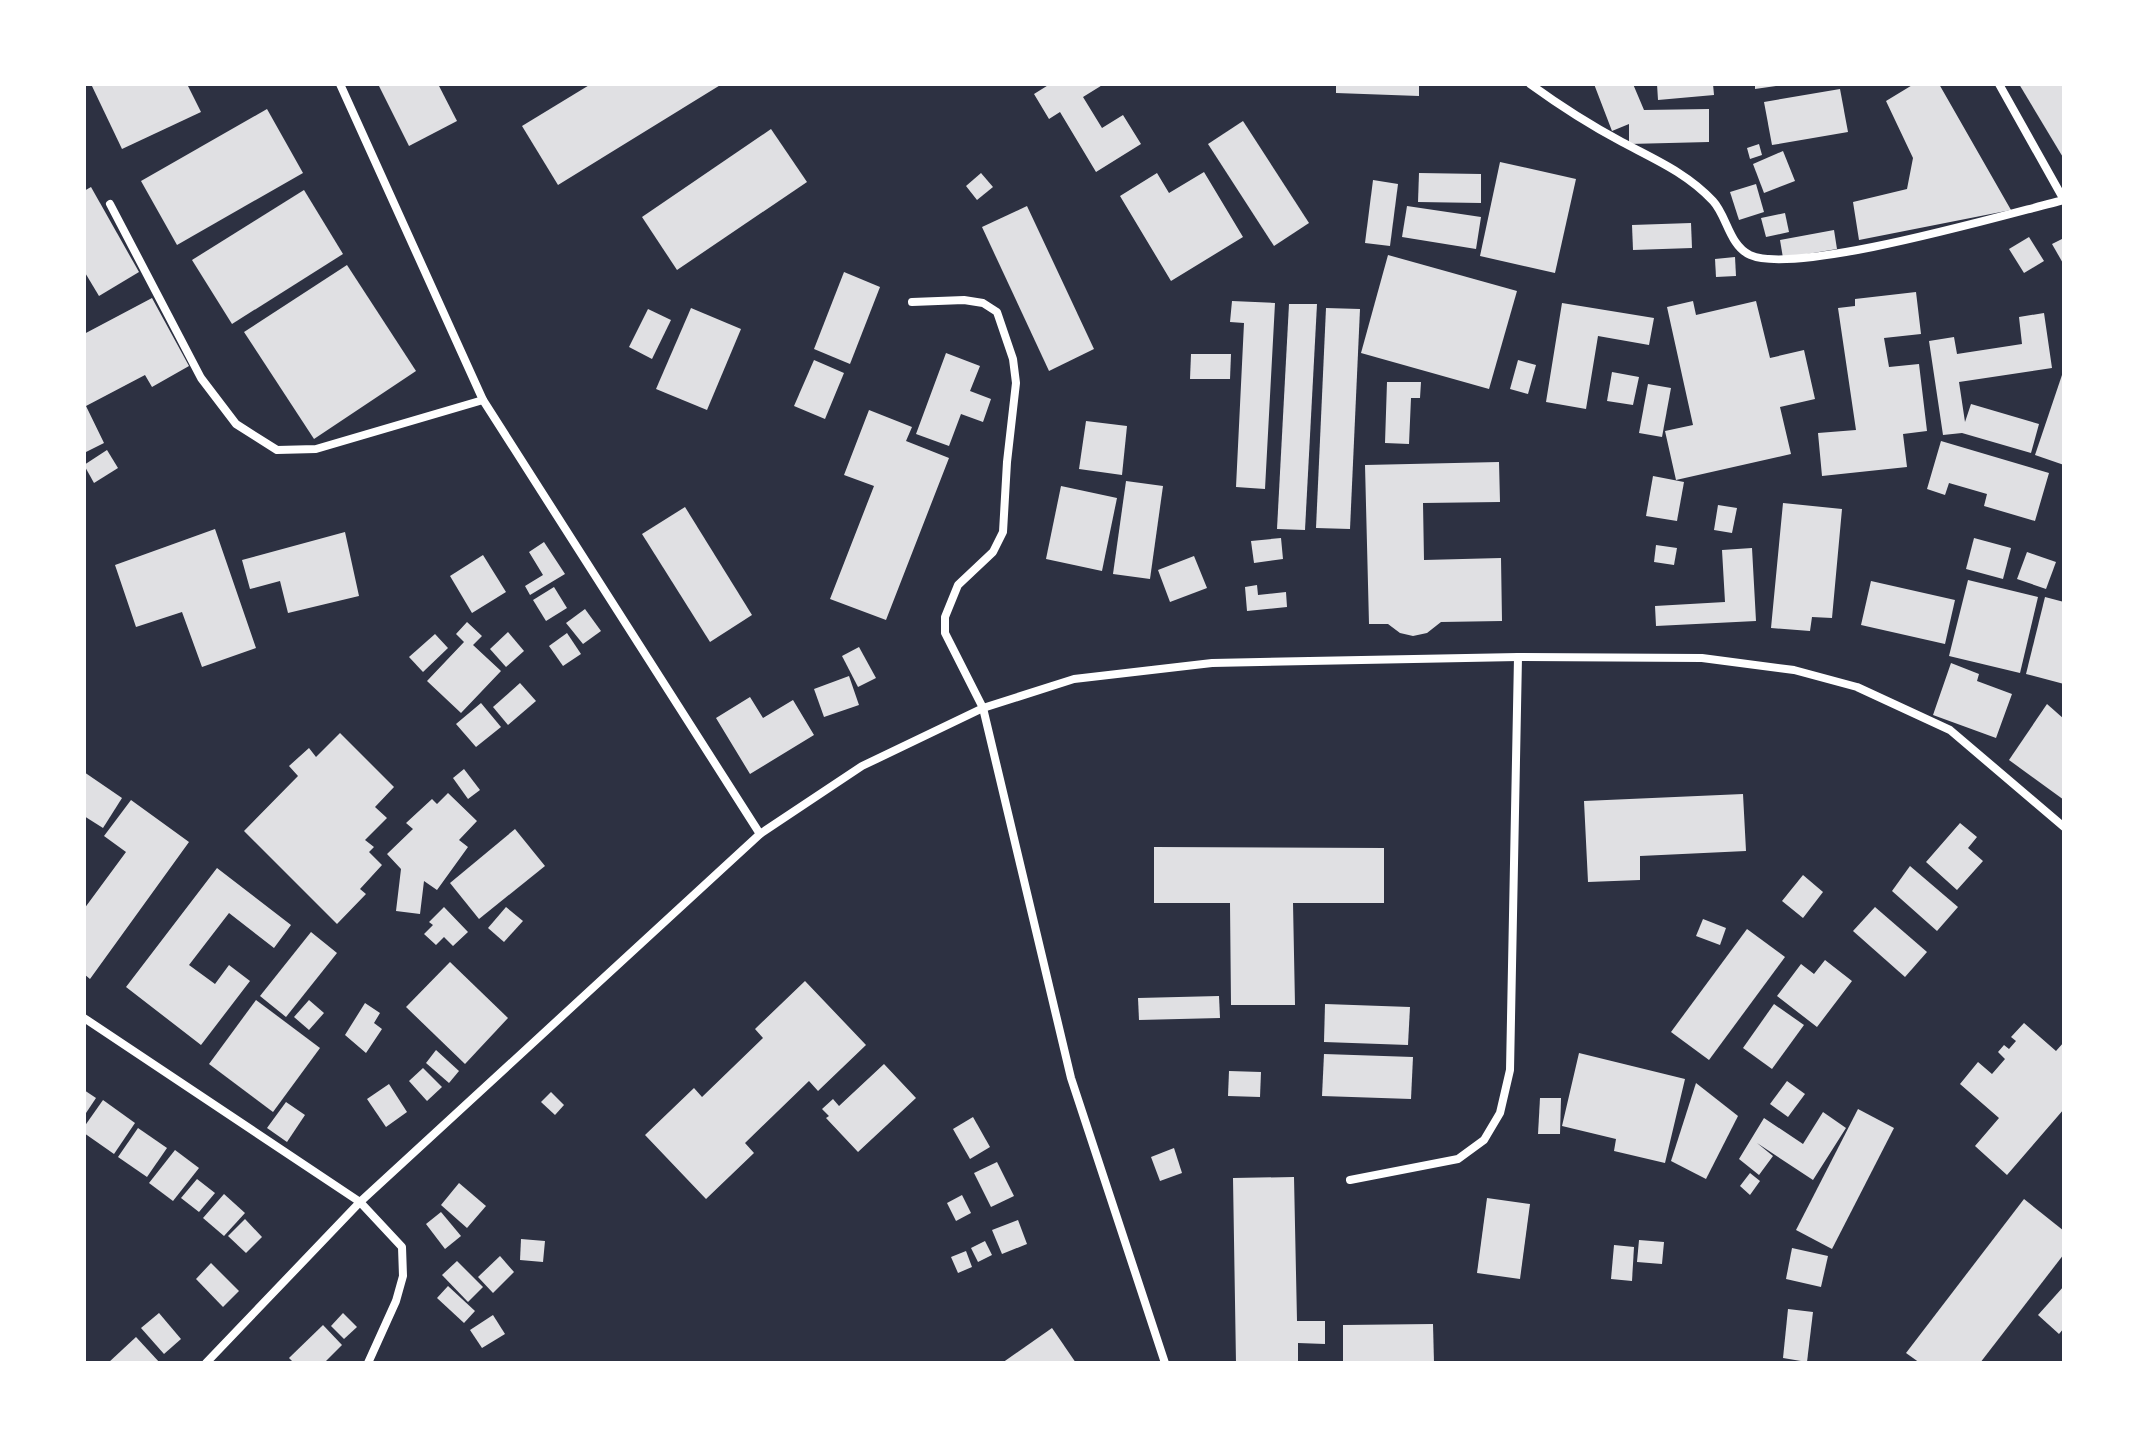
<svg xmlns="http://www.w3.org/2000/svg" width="2148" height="1447" font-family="Arial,sans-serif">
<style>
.building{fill:#e0e0e3}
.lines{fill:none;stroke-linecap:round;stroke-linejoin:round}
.minor{stroke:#fff;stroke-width:8}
</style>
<rect width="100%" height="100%" fill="#2d3142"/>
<g class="building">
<path d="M91 84H187L201 112 122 149Z"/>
<path d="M378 84H438L457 121 409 146Z"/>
<path d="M591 84H722L558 185 522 126Z"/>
<path d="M1050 84H1104L1083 97 1102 128 1123 115 1141 144 1096 172 1060 112 1049 119 1034 94Z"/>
<path d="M1336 84H1419V96L1336 93Z"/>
<path d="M1594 84H1633L1644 110 1709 109V142L1629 144V124L1612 131Z"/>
<path d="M1657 84H1713L1714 95 1658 100Z"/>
<path d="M1755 84H1776V86L1755 89Z"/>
<path d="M1914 84H1939L2011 210 1859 240 1853 202 1907 189 1913 158 1886 101Z"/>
<path d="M2019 84H2064V159Z"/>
<path d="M1840 89 1848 132 1772 145 1764 102Z"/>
<path d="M267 109 303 173 177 245 141 181Z"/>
<path d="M1243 121 1309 223 1274 246 1208 144Z"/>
<path d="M771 129 807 182 677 270 642 217Z"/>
<path d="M1759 144 1762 155 1750 159 1747 148Z"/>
<path d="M1783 151 1795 181 1764 193 1753 164Z"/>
<path d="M1500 162 1576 179 1555 273 1480 256Z"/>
<path d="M1204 172 1243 237 1171 281 1120 196 1157 173 1169 193Z"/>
<path d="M981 173 993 187 977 200 966 186Z"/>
<path d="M1419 173 1481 174V203L1418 202Z"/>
<path d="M1373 180 1398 184 1390 246 1365 243Z"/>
<path d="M1756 184 1764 212 1739 220 1730 192Z"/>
<path d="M91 187 139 272 99 296 84 271V191Z"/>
<path d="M304 190 343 254 232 324 192 260Z"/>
<path d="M1027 206 1094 349 1049 371 982 227Z"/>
<path d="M1407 206 1481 217 1476 249 1402 237Z"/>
<path d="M1785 213 1789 232 1766 237 1761 218Z"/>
<path d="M1691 223 1692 248 1633 250 1632 225Z"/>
<path d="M1834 230 1837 249 1783 258 1780 240Z"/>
<path d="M2029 237 2044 261 2024 273 2009 249Z"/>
<path d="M2064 238V265L2052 244Z"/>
<path d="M1388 255 1517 291 1489 389 1361 353Z"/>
<path d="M1735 257 1736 276 1716 277 1715 259Z"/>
<path d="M347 265 416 371 314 439 244 332Z"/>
<path d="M844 272 880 287 850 364 814 349Z"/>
<path d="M1916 292 1921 334 1884 338 1889 367 1919 364 1927 431 1903 434 1907 467 1822 476 1818 433 1856 430 1838 308 1855 306V299Z"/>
<path d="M152 298 189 366 152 387 145 375 86 406 104 443 84 453V334Z"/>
<path d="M1232 301 1275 303 1265 489 1236 487 1244 323 1230 322Z"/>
<path d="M1693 301 1696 315 1756 301 1770 358 1804 350 1815 399 1780 407 1791 454 1676 480 1665 431 1693 425 1667 307Z"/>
<path d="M1562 303 1654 318 1649 345 1598 336 1586 409 1546 402Z"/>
<path d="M1289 304H1317L1305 530 1277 529Z"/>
<path d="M691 308 741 329 707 410 656 389Z"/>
<path d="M1326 308 1360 309 1350 529 1316 528Z"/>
<path d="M648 309 671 320 652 359 629 347Z"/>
<path d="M2044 313 2052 368 1959 382 1965 422 1971 404 2039 424 2031 453 1962 433 1943 435 1929 341 1954 337 1957 354 2022 344 2019 317Z"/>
<path d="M946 353 980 366 970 391 991 399 983 422 961 414 949 446 916 434Z"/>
<path d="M1191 354H1231L1230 379H1190Z"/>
<path d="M814 360 844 373 825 419 794 406Z"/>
<path d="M1518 360 1536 365 1528 394 1510 389Z"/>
<path d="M1612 372 1639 377 1633 405 1607 401Z"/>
<path d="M2063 372H2064V465L2035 455Z"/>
<path d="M1387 382H1421L1420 398H1411L1409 444 1385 443Z"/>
<path d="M1648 384 1671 388 1662 437 1639 433Z"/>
<path d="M869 410 912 427 906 441 949 458 886 620 830 599 874 486 844 475Z"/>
<path d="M1086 421 1127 426 1122 475 1079 469Z"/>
<path d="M1941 441 2049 473 2035 521 1984 506 1987 494 1949 483 1945 495 1927 489Z"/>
<path d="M107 450 118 468 94 483 84 465Z"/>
<path d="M1499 462 1500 502 1423 503 1424 560 1501 558 1502 621 1441 622 1427 633 1413 636 1400 633 1388 624H1369L1365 465Z"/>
<path d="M1653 476 1684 482 1677 521 1646 516Z"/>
<path d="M1126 481 1163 486 1150 579 1113 574Z"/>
<path d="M1061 486 1117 498 1102 571 1046 559Z"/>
<path d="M1783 503 1842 509 1832 618 1812 617 1810 631 1771 628Z"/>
<path d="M1718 505 1737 508 1732 533 1714 530Z"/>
<path d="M685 507 752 615 710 642 642 534Z"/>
<path d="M215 529 256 648 202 667 182 612 136 627 115 565Z"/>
<path d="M345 532 359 596 288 613 280 581 250 589 242 560Z"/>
<path d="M1281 538 1283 559 1254 563 1251 541Z"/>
<path d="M1974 538 2011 548 2003 579 1966 569Z"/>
<path d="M544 542 565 574 530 595 525 586 543 575 529 552Z"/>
<path d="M1656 545 1677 548 1674 565 1654 562Z"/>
<path d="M1752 548 1756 621 1656 626 1655 606 1725 602 1722 550Z"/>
<path d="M2027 552 2056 562 2046 589 2017 579Z"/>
<path d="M483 555 506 592 472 613 450 576Z"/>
<path d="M1194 556 1207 588 1170 602 1158 570Z"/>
<path d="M1968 580 2038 597 2020 673 1949 656Z"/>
<path d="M1871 581 1955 600 1945 644 1861 625Z"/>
<path d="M1257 585 1258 595 1286 592 1287 607 1247 611 1245 587Z"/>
<path d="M554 587 567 608 546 621 533 600Z"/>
<path d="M2045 597 2064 602V684L2026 674Z"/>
<path d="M585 609 601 631 583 644 566 623Z"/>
<path d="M467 622 482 636 473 645 501 671 461 713 427 681 464 642 456 634Z"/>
<path d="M508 632 524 651 506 667 490 649Z"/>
<path d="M567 633 581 654 563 666 549 646Z"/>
<path d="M435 634 448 648 423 672 409 657Z"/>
<path d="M859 647 876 678 858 687 842 656Z"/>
<path d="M1951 663 1979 674 1977 681 2012 694 1996 738 1933 715Z"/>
<path d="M849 676 859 705 824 717 814 689Z"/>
<path d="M520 683 536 701 508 725 493 707Z"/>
<path d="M750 697 763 718 793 700 814 735 750 774 716 718Z"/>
<path d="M481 703 501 727 476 747 456 724Z"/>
<path d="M2047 704 2064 719V800L2009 760Z"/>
<path d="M340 733 394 787 375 807 387 818 365 840 374 847 369 852 382 865 360 889 366 894 337 924 244 831 298 776 289 766 309 748 316 757Z"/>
<path d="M464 769 480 790 468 799 453 778Z"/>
<path d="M84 772 122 798 103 828 84 816Z"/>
<path d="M448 793 477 821 459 840 468 847 437 890 424 881 420 914 396 911 401 869 387 854 413 829 406 823 432 799 437 804Z"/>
<path d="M1743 794 1746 851 1640 856V880L1588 882 1584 801Z"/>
<path d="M131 800 189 842 90 979 84 974V909L126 852 104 836Z"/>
<path d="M1960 823 1977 837 1968 848 1983 861 1957 890 1926 862Z"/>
<path d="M515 829 545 866 479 919 450 883Z"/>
<path d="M1154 847 1384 848V903H1293L1295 1005H1231L1230 903H1154Z"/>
<path d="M1910 866 1958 907 1937 931 1892 891Z"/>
<path d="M217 868 291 925 274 948 229 913 189 965 215 984 229 965 250 981 201 1045 126 987Z"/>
<path d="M1803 875 1823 892 1803 918 1782 901Z"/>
<path d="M444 907 468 932 453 946 444 937 436 945 424 934 433 925 429 922Z"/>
<path d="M506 907 523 921 504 942 488 928Z"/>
<path d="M1875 907 1927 952 1905 977 1853 931Z"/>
<path d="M1703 919 1726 928 1720 945 1696 936Z"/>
<path d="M1747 929 1785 957 1709 1060 1671 1032Z"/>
<path d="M311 932 337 953 286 1017 260 996Z"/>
<path d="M1825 960 1852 981 1817 1027 1777 996 1801 964 1814 974Z"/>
<path d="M450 962 508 1018 465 1064 406 1007Z"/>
<path d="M805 981 866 1045 818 1091 809 1081 745 1143 754 1153 706 1199 645 1135 694 1088 702 1097 763 1038 755 1029Z"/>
<path d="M1219 996 1220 1018 1139 1020 1138 998Z"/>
<path d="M256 1000 320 1048 273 1112 209 1064Z"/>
<path d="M309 1000 324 1013 309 1030 294 1017Z"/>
<path d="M365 1003 380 1013 374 1023 382 1029 366 1053 345 1035Z"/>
<path d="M1325 1004 1410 1007 1408 1045 1324 1042Z"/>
<path d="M1774 1004 1804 1025 1772 1069 1743 1048Z"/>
<path d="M2024 1023 2056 1051 2064 1042V1109L2007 1175 1975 1146 1999 1118 1960 1084 1978 1062 1992 1074 2005 1059 1998 1052 2004 1045 2009 1049 2016 1041 2011 1037Z"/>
<path d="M436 1050 459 1071 449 1083 426 1063Z"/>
<path d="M1579 1053 1685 1079 1665 1163 1614 1151 1616 1139 1562 1126Z"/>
<path d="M1324 1054 1413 1057 1411 1099 1322 1096Z"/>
<path d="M884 1064 916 1098 858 1152 826 1118 829 1116 822 1109 833 1099 839 1106Z"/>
<path d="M423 1068 442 1087 427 1101 409 1081Z"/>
<path d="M1229 1071 1261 1072 1260 1097 1228 1096Z"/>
<path d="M1787 1081 1805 1094 1788 1117 1770 1104Z"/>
<path d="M1696 1083 1738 1116 1706 1179 1671 1161Z"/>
<path d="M389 1084 407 1112 386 1127 367 1099Z"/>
<path d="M84 1090 96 1098 84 1116Z"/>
<path d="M551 1092 564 1105 555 1115 541 1102Z"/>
<path d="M1540 1098H1561L1560 1134H1538Z"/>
<path d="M103 1100 135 1123 114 1154 84 1133V1127Z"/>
<path d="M286 1102 305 1115 287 1142 267 1128Z"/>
<path d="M1858 1109 1894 1128 1832 1249 1796 1230Z"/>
<path d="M1823 1112 1846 1128 1813 1180 1757 1143 1773 1156 1759 1175 1739 1159 1764 1118 1803 1144Z"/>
<path d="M973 1117 990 1147 970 1159 953 1129Z"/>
<path d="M138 1128 167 1148 147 1177 118 1157Z"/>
<path d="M1174 1148 1182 1173 1160 1181 1151 1157Z"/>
<path d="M175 1150 199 1168 173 1201 149 1183Z"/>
<path d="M997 1162 1014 1196 991 1207 974 1173Z"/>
<path d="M1750 1173 1760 1181 1750 1195 1740 1186Z"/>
<path d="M1294 1177 1297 1321H1325V1344L1298 1343V1363H1236L1233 1178Z"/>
<path d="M197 1179 215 1193 199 1212 181 1198Z"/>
<path d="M459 1183 486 1206 467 1228 441 1205Z"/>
<path d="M224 1194 245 1213 224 1236 203 1218Z"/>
<path d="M962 1195 971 1213 956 1221 947 1203Z"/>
<path d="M1487 1198 1530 1204 1520 1279 1477 1273Z"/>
<path d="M2024 1199 2064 1231V1254L1980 1363H1920L1906 1353Z"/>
<path d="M441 1212 461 1236 445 1249 426 1224Z"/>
<path d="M245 1219 262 1237 246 1253 228 1236Z"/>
<path d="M1018 1220 1027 1244 1002 1254 992 1230Z"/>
<path d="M521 1239 545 1241 543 1262 520 1260Z"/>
<path d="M1639 1240 1664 1242 1662 1264 1637 1262Z"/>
<path d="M985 1241 992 1255 978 1262 971 1248Z"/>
<path d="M1614 1245 1634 1247 1632 1281 1611 1279Z"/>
<path d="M1792 1248 1828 1256 1821 1287 1786 1279Z"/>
<path d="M966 1251 972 1267 958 1273 951 1257Z"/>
<path d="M500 1256 514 1272 493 1293 478 1277Z"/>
<path d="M457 1261 483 1287 468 1302 442 1275Z"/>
<path d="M211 1263 239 1291 223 1307 196 1279Z"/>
<path d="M448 1286 475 1311 464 1323 437 1298Z"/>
<path d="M2064 1286V1328L2059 1334 2038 1315Z"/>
<path d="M1788 1309 1813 1312 1807 1362 1783 1358Z"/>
<path d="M159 1313 181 1339 164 1354 141 1328Z"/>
<path d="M343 1313 357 1327 344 1339 331 1326Z"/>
<path d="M493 1315 505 1334 482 1348 470 1330Z"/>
<path d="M1433 1324 1434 1363H1343V1325Z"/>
<path d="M323 1325 342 1345 324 1363H294L289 1358Z"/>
<path d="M1052 1328 1076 1363H1002Z"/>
<path d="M136 1337 160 1363H108Z"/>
</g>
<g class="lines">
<g class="minor">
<path d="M340 84 483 400 760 834"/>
<path d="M1530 84C1559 105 1590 125 1622 142 1654 159 1687 173 1713 201 1727 216 1729 245 1750 255 1796 276 2007 214 2064 200"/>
<path d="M1999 84 2064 200"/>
<path d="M110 204 201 378 236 424 277 450 316 449 483 400"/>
<path d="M912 302 964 300 983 303 997 312 1013 359 1016 383 1007 462 1003 532 993 552 958 585 945 617V633L983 708 1071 1078 1165 1363"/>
<path d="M84 1018 360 1202 402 1247 403 1276 396 1301 368 1363"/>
<path d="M1350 1180 1458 1159 1484 1140 1500 1113 1510 1070 1518 657"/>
<path d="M206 1363 360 1202 760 834 862 766 983 708 1074 679 1212 663 1518 657 1702 658 1794 670 1857 687 1950 730 2064 827"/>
</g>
</g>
<rect width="2148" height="1447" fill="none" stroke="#ffffff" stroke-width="172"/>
</svg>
